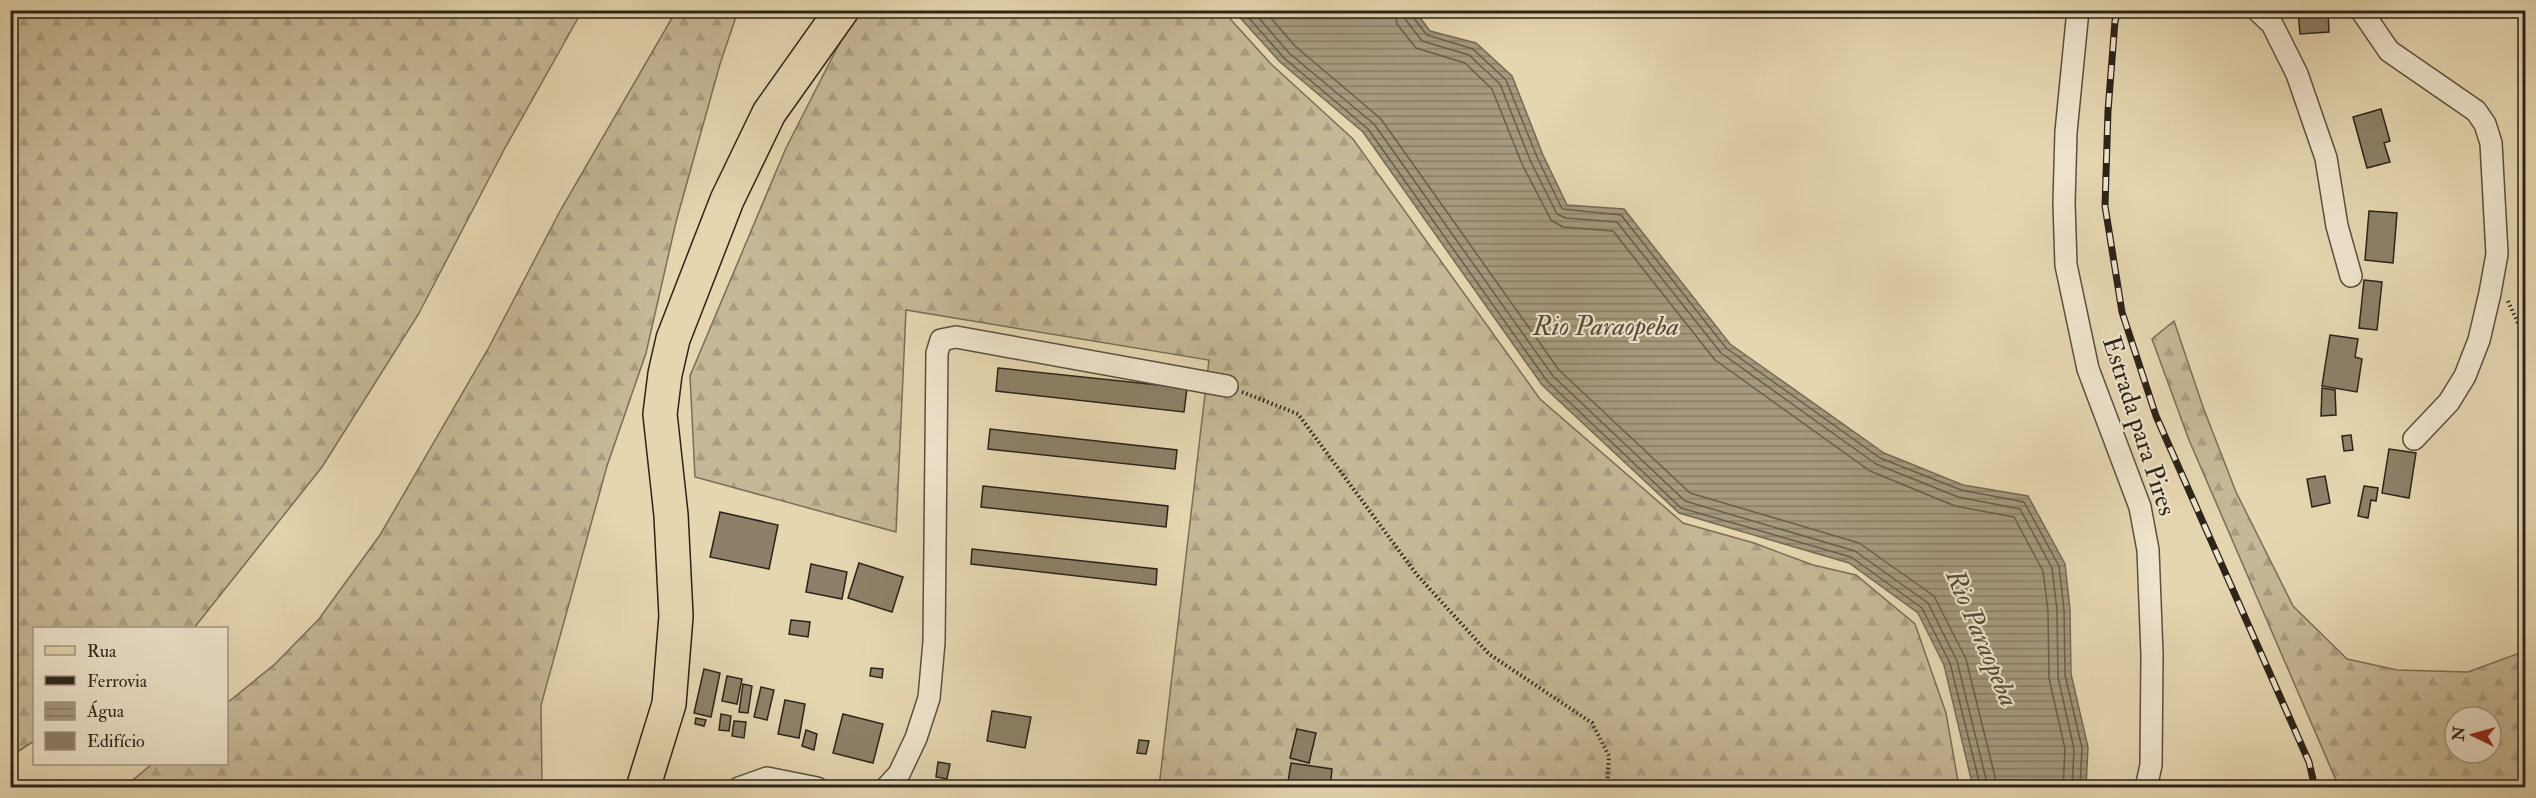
<svg xmlns="http://www.w3.org/2000/svg" width="2536" height="798" font-family="'IM FELL Double Pica',serif">
<style>
.forest{fill:url(#forest-firs);stroke:#796e58;stroke-width:1.5;fill-rule:evenodd}
.water{fill:url(#water-rules);stroke:#756a55;stroke-width:1.5}
.lines{fill:none;stroke-linecap:round;stroke-linejoin:round}
.shore{stroke:#695e4c;stroke-width:1.5}
.building{fill:#8c8168;stroke:#2c241a;stroke-width:1.5}
.minor-casing{stroke:#5a5040;stroke-width:24}
.primary-casing{stroke:#2c241a;stroke-width:36}
.path{stroke:#2c241a;stroke-width:4;stroke-dasharray:1.5 3;stroke-linecap:butt}
.minor{stroke:#eee4cc;stroke-width:21}
.primary{stroke:#e5d6b0;stroke-width:33}
.rail-casing{stroke:#2c241a;stroke-width:7}
.rail{stroke:#eee4cc;stroke-width:4.5;stroke-dasharray:14;stroke-linecap:butt}
.labels{text-anchor:middle;dominant-baseline:central;stroke-width:4.5;stroke-linejoin:round;paint-order:stroke}
.street-label{font-size:26px;fill:#2c241a;stroke:#eee4cc}
.water-label{font-size:27px;font-style:italic;fill:#574d3d;stroke:#eee4cc}
</style>
<defs>
<pattern id="forest-firs" width="22" height="20" patternUnits="userSpaceOnUse" patternTransform="scale(1.5)"><rect width="22" height="20" fill="#c6b896"/><path d="M5 1l3.5 6h-7zM16 11l3.5 6h-7z" fill="#aa9e81"/></pattern>
<pattern id="water-rules" width="6" height="5" patternUnits="userSpaceOnUse" patternTransform="scale(1.5)"><rect width="6" height="5" fill="#a6997d"/><path d="M0 2.5h6" fill="none" stroke="#877d66"/></pattern>
</defs>
<rect width="100%" height="100%" fill="#e5d6b0"/>
<filter id="stains"><feTurbulence type="fractalNoise" baseFrequency=".00333" numOctaves="4"/><feColorMatrix values="0 0 0 0 .2 0 0 0 0 .09 0 0 0 0 .02 0 0 0 .5 -.17"/></filter>
<radialGradient id="worn" r=".72"><stop offset=".6" stop-color="#630" stop-opacity="0"/><stop offset="1" stop-color="#630" stop-opacity=".3"/></radialGradient>
<g class="forest">
<path d="M11 10 582 11 505 148 418 315 322 467 194 628H34V741L11 756Z"/>
<path d="M676 11H738L720 64 676 222 646 353 607 466 541 705 542 787H137L133 780 152 764H226L227 703 275 664 319 619 380 535 488 349 560 211Z"/>
<path d="M856 11H1223L1271 64 1353 139 1540 399 1683 523 1754 543 1813 565 1856 575 1915 624 1946 713 1959 787H1159L1209 360 906 310 896 532 695 477 690 376 786 148Z"/>
<path d="M2174 321 2203 407 2236 492 2293 606 2347 659 2397 670 2468 672 2525 651V787H2339L2189 440 2152 339ZM2455 717H2491V753H2455Z"/>
</g>
<path class="water" d="M1234 11H1415L1430 31 1476 43 1512 76 1543 155 1567 205 1624 209 1730 344 1884 453 1963 485 2028 496 2065 564 2070 609 2071 674 2088 747 2086 787H1973L1944 665 1918 613 1849 563 1679 513 1542 385 1363 132 1280 62Z"/>
<g class="lines">
<g class="shore">
<path d="M1242 10 1284 58 1368 129 1547 381 1681 508 1851 557 1922 608 1950 663 1979 781V788"/>
<path d="M1252 10 1289 53 1374 124 1553 376 1685 501 1855 551 1928 603 1957 661 1986 779V788"/>
<path d="M1264 10 1295 46 1381 119 1559 370 1690 493 1859 543 1934 596 1966 659 1995 777V788"/>
<path d="M1394 10 1397 24 1416 48 1465 63 1492 89 1522 164 1551 220 1563 227 1613 231 1715 360 1870 471 1955 506 2014 517 2043 571 2048 611 2049 678 2065 749 2063 788"/>
<path d="M1403 10 1405 19 1422 41 1469 55 1500 84 1530 160 1557 214 1566 218 1617 222 1721 353 1876 464 1958 497 2020 509 2052 568 2057 610 2058 677 2074 749 2072 788"/>
<path d="M1411 10 1412 16 1427 35 1473 49 1506 80 1537 157 1562 209 1621 215 1726 348 1880 458 1961 490 2024 502 2059 566 2064 610 2065 675 2082 748 2080 788"/>
</g>
</g>
<g class="building">
<path d="M2298 10H2328L2329 32 2300 34Z"/>
<path d="M2381 109 2390 141 2384 143 2390 162 2367 168 2353 117Z"/>
<path d="M2369 211 2397 213 2393 263 2365 260Z"/>
<path d="M2364 280 2382 282 2377 330 2359 328Z"/>
<path d="M2330 335 2358 339 2355 357 2362 359 2357 392 2322 386Z"/>
<path d="M998 368 1187 388 1184 412 996 391Z"/>
<path d="M2322 388 2335 390 2336 415 2321 416Z"/>
<path d="M990 429 1177 450 1175 469 988 449Z"/>
<path d="M2351 435 2353 450 2344 451 2342 436Z"/>
<path d="M2389 449 2416 453 2409 498 2382 493Z"/>
<path d="M2325 476 2330 503 2312 507 2307 479Z"/>
<path d="M983 486 1168 506 1166 527 981 507Z"/>
<path d="M2364 486 2378 488 2376 501 2371 500 2368 518 2358 516Z"/>
<path d="M720 512 778 525 769 569 710 557Z"/>
<path d="M972 549 1157 569 1156 585 971 564Z"/>
<path d="M859 563 903 577 892 612 848 598Z"/>
<path d="M811 564 847 572 842 599 806 592Z"/>
<path d="M791 620 810 622 808 637 789 634Z"/>
<path d="M871 668 883 669 882 678 870 676Z"/>
<path d="M704 669 720 673 711 717 694 713Z"/>
<path d="M727 676 742 679 737 704 722 701Z"/>
<path d="M743 684 752 686 748 713 739 712Z"/>
<path d="M761 687 774 690 767 720 754 717Z"/>
<path d="M785 700 805 704 799 738 778 734Z"/>
<path d="M992 711 1031 717 1025 748 987 741Z"/>
<path d="M721 714 731 716 729 731 719 730Z"/>
<path d="M843 714 883 724 873 763 833 753Z"/>
<path d="M696 718 706 720 704 726 695 724Z"/>
<path d="M734 721 746 722 744 738 732 736Z"/>
<path d="M1297 729 1316 733 1309 763 1290 758Z"/>
<path d="M806 730 817 734 814 750 802 746Z"/>
<path d="M1139 740 1149 741 1146 754 1137 753Z"/>
<path d="M938 762 950 764 947 779 936 777Z"/>
<path d="M1291 763 1332 769 1330 788H1287Z"/>
</g>
<g class="lines">
<g class="minor-casing">
<g id="minor">
<path d="M2078 10 2066 132 2064 203 2066 265 2088 369 2140 507 2148 550 2152 655 2151 765 2146 788"/>
<path d="M2257 10 2272 24 2297 74 2326 158 2337 226 2351 276"/>
<path d="M2361 10 2389 51 2476 111 2485 124 2491 143 2497 254 2490 293 2479 340 2465 376 2449 402 2414 439"/>
<path d="M739 788 767 778 817 788"/>
<path d="M886 788 899 774 916 738 929 698 934 642 937 353 941 340 956 337 1227 386"/>
</g>
</g>
<g class="primary-casing">
<path id="primary" d="M643 788 669 704 676 616 671 515 660 414 665 374 673 339 727 200 769 113 842 10"/>
</g>
<g class="path">
<path d="M2508 301 2526 341"/>
<path d="M1242 392 1298 414 1417 575 1489 654 1592 723 1609 756 1607 788"/>
</g>
<use href="#minor" class="minor"/>
<use href="#primary" class="primary"/>
<g class="rail-casing">
<path id="rail" d="M2119 10 2115 21 2108 111 2105 206 2122 312 2156 416 2309 762 2315 788"/>
</g>
<use href="#rail" class="rail"/>
</g>
<g class="labels">
<g class="street-label">
<text transform="translate(2139 426) rotate(72)">Estrada para Pires</text>
</g>
<g class="water-label">
<text x="1606" y="326">Rio Paraopeba</text>
<text transform="translate(1982 638) rotate(67)">Rio Paraopeba</text>
</g>
</g>
<rect width="2536" height="798" fill="none" stroke="#e5d6b0" stroke-width="36"/>
<rect x="12" y="12" width="2512" height="774" fill="none" stroke="#2c241a" stroke-width="3"/>
<rect x="18" y="18" width="2500" height="762" fill="none" stroke="#2c241a" stroke-width="1.5"/>
<rect x="33" y="627" width="195" height="138" fill="#eee4cc" stroke="#a09785" stroke-width="1.5"/>
<rect x="45" y="646" width="30" height="9" fill="#e5d6b0" stroke="#a09785" stroke-width="1.5"/>
<text x="87" y="657" font-size="18" fill="#2c241a">Rua</text>
<rect x="45" y="676" width="30" height="9" fill="#2c241a" stroke="#a09785" stroke-width="1.5"/>
<text x="87" y="687" font-size="18" fill="#2c241a">Ferrovia</text>
<rect x="45" y="702" width="30" height="18" fill="url(#water-rules)" stroke="#a09785" stroke-width="1.5"/>
<text x="87" y="717" font-size="18" fill="#2c241a">Água</text>
<rect x="45" y="732" width="30" height="18" fill="#8c8168" stroke="#a09785" stroke-width="1.5"/>
<text x="87" y="747" font-size="18" fill="#2c241a">Edifício</text>
<g transform="translate(2473 735) rotate(275)"><circle r="28" fill="#eee4cc" stroke="#a09785" stroke-width="1.5"/>
<path d="M0-4.5L10 22L0 15L-10 22Z" fill="#8f2418"/>
<text y="-9" font-size="16" font-weight="bold" text-anchor="middle" fill="#2c241a">N</text>
</g>
<rect width="100%" height="100%" filter="url(#stains)"/>
<rect width="100%" height="100%" fill="url(#worn)"/>
</svg>
